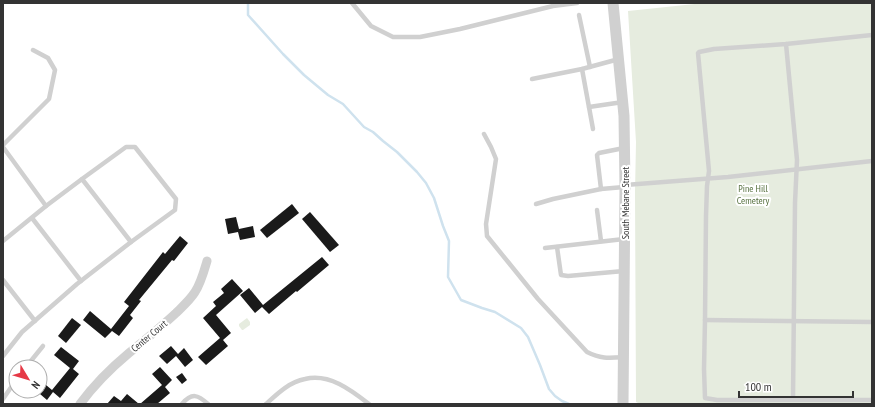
<svg xmlns="http://www.w3.org/2000/svg" width="875" height="407" font-family="'PT Sans Narrow',sans-serif">
<style>
.green{fill:#e6ecdf}
.lines{fill:none;stroke-linecap:round;stroke-linejoin:round}
.stream{stroke:#cfe2ee;stroke-width:2.5}
.building{fill:#1a1a1a}
.service{stroke:#d0d0d0;stroke-width:4.5}
.minor{stroke:#d0d0d0;stroke-width:9}
.tertiary{stroke:#d0d0d0;stroke-width:11}
.labels{text-anchor:middle;dominant-baseline:central;stroke-width:4;stroke-linejoin:round;paint-order:stroke}
.park-label{font-size:10px;fill:#56703f;stroke:#fff}
.street-label{font-size:10px;fill:#333;stroke:#fff}
</style>
<rect width="100%" height="100%" fill="#fff"/>
<g class="green">
<path d="M704 3H872V404L638 403 636 402 635 192 636 142 628 11Z"/>
<path d="M247 318 250 322V325L243 330H242L239 326V324Z"/>
</g>
<g class="lines">
<path class="stream" d="M248 3V15L283 54 304 75 328 95 343 104 364 127 373 132 383 141 397 152 417 172 426 183 434 198 443 226 449 241 448 277 461 300 482 308 495 312 521 328 528 337 540 365 549 389 555 396 562 401 569 404"/>
</g>
<g class="building">
<path d="M292 204 299 213 267 238 260 230Z"/>
<path d="M310 212 339 245 330 252 302 219Z"/>
<path d="M236 217 239 229 253 226 255 237 240 240 238 232 228 234 225 219Z"/>
<path d="M180 236 188 243 174 261 172 260 139 300 141 301 130 315 133 318 119 336 112 331 105 338 83 320 90 311 111 329 129 306 124 302 163 252 165 254Z"/>
<path d="M322 257 329 265 297 292 296 291 269 314 262 307 255 313 240 295 249 288 263 305Z"/>
<path d="M232 279 243 291 216 315 231 333 223 340 228 346 206 365 198 357 220 338 203 318 216 306 213 302 224 293 221 289Z"/>
<path d="M72 318 81 325 66 343 58 336Z"/>
<path d="M171 346 178 354 184 348 193 360 185 367 176 356 167 364 159 356Z"/>
<path d="M61 347 79 361 73 369 79 374 60 398 53 392 47 400 40 394V380L52 390 70 368 54 355Z"/>
<path d="M160 367 172 380 165 387 170 393 157 404H140L162 385 152 374Z"/>
<path d="M182 373 187 380 182 384 176 377Z"/>
<path d="M127 394 139 404H107L114 396 121 401Z"/>
</g>
<g class="lines">
<g class="service">
<path d="M352 3 371 26 393 37H420L460 29 553 6 577 3"/>
<path d="M579 15 590 67"/>
<path d="M872 35 786 44 714 49 699 52 698 53 709 171 707 186 706 216 705 320 704 369 705 398 717 400H872"/>
<path d="M786 44 797 160 795 203 793 399"/>
<path d="M582 69 593 129"/>
<path d="M532 79 582 69 619 59"/>
<path d="M589 107 623 102"/>
<path d="M484 134 491 147 496 159 486 224 487 236 538 299 587 352C601 359 609 358 624 357"/>
<path d="M3 145 49 99 55 70 48 58 33 50"/>
<path d="M3 147 46 206"/>
<path d="M82 179 126 147H135L176 199 175 210 131 242"/>
<path d="M625 185 728 177 872 161"/>
<path d="M624 187 601 189 597 155 599 153 624 148"/>
<path d="M536 204 553 199 601 189"/>
<path d="M597 210 601 241"/>
<path d="M32 218 81 281"/>
<path d="M3 241 46 206 82 179 131 242 77 284 22 332 3 356"/>
<path d="M557 247 561 275 568 276 624 271"/>
<path d="M545 248 624 239"/>
<path d="M3 280 35 321"/>
<path d="M705 320 872 322"/>
<path d="M26 367 43 346"/>
<path d="M3 399 16 380"/>
<path d="M182 404C192 392 198 395 208 404"/>
<path d="M266 404C277 394 289 382 305 379 329 373 351 390 369 404"/>
</g>
<path class="minor" d="M80 404C94 385 111 368 129 353 145 340 161 327 176 313 182 307 190 300 195 292 201 283 204 271 207 261"/>
<path class="tertiary" d="M613 3 624 116 625 187 623 404"/>
</g>
<g class="labels">
<g class="park-label">
<text x="753" y="188">Pine Hill<tspan x="753" dy="12">Cemetery</tspan></text>
</g>
<g class="street-label">
<text transform="translate(625 203) rotate(-90)">South Mebane Street</text>
<text transform="translate(149 336) rotate(-40)">Center Court</text>
</g>
</g>
<rect width="875" height="407" fill="none" stroke="#333333" stroke-width="8"/>
<g transform="translate(28 379) rotate(128)"><circle r="19" fill="#ffffff" stroke="#adadad"/>
<path d="M0-3L7 15L0 10L-7 15Z" fill="#e63946"/>
<text y="-6" font-size="11" font-weight="bold" text-anchor="middle" fill="#333333">N</text>
</g>
<path d="M739 391v6h114v-6" fill="none" stroke="#333333" stroke-width="2"/>
<text x="745" y="391" font-size="12" fill="#333333" stroke="#ffffff" stroke-width="3" paint-order="stroke">100 m</text>
</svg>
